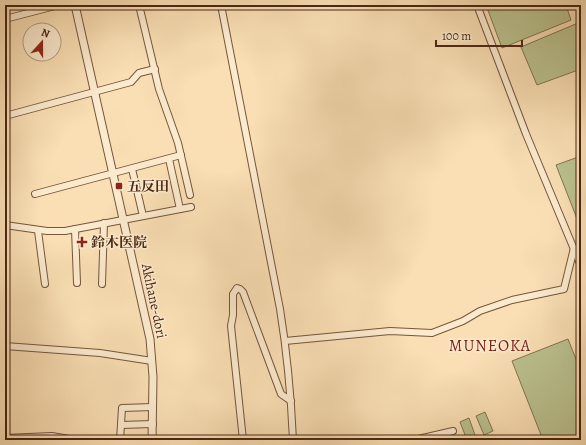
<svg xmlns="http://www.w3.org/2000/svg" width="586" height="445" font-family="Alegreya,'Noto Serif JP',serif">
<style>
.green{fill:#bbc28f;stroke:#827452}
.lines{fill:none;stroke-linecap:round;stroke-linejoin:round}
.minor-casing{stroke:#75553d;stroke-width:8}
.tertiary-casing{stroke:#75553d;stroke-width:9}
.minor{stroke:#fceace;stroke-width:6}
.tertiary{stroke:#fceace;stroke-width:7}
.poi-dot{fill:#8f2418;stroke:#fceace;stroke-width:1.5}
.labels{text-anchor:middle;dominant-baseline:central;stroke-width:3;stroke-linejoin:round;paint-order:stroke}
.poi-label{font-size:14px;font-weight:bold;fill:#492715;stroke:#fceace;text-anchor:start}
.street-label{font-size:14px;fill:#492715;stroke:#fceace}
.quarter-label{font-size:16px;letter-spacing:1px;fill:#7a1f14;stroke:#fceace}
</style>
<rect width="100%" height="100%" fill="#fadfb4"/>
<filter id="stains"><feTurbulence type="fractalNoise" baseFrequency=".005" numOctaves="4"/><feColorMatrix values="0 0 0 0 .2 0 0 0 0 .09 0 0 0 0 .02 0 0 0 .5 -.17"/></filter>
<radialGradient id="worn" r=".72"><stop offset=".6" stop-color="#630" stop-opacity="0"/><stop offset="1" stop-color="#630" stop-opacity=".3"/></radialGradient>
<g class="green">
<path d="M486 5H566L571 20 502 48Z"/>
<path d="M578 23 581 28V69L537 85 521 47Z"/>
<path d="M581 156V229L556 165Z"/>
<path d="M568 339 581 372V433L563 440H543L512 361Z"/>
<path d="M485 412 493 431 484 435 476 416Z"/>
<path d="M469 418 476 438 467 440 460 422Z"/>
</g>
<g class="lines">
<g class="minor-casing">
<g id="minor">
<path d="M139 5 159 89 178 143 190 195"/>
<path d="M221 5 280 309C287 352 291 396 293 440"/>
<path d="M477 5 526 134 581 266"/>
<path d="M5 19 59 5"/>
<path d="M5 116 131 82 139 73 155 69"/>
<path d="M169 159 180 209"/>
<path d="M132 169 143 216"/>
<path d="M35 194 181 155"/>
<path d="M5 225 47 231H65L191 207"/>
<path d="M75 229 77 283"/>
<path d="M38 231 45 284"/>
<path d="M102 284 104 223"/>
<path d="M285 341 390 331 432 333 463 321 480 311 512 300 564 289 574 248"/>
<path d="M5 346 100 353 152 361"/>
<path d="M121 425 153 424"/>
<path d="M5 438 52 436 75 440"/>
<path d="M120 440 122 408 153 407"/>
<path d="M243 440 231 326 233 315V294L237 288 240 289 243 292 281 394 291 401"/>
<path d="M414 440 453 431"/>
</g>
</g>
<g class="tertiary-casing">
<path id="tertiary" d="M75 5 150 339 153 377 152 440"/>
</g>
<use href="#minor" class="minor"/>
<use href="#tertiary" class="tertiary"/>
</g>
<g class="poi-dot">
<rect x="115" y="182" width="8" height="8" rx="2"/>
<path d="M80 236h4v4h4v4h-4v4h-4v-4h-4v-4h4z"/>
</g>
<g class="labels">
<g class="poi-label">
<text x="127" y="186">五反田</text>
<text x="91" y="242">鈴木医院</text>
</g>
<g class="street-label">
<text transform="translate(154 301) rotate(78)">Akihane-dori</text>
</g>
<g class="quarter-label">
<text x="490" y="346">MUNEOKA</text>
</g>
</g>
<rect width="586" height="445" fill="none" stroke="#fadfb4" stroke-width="20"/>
<rect x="6" y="6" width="574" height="433" fill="none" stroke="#492715" stroke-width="2"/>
<rect x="10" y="10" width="566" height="425" fill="none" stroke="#492715"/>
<g transform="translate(42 42) rotate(21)"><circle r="19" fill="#fceace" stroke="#b49c84"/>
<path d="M0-3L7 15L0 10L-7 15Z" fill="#8f2418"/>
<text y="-6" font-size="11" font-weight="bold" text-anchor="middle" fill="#492715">N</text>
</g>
<path d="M436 40v6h86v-6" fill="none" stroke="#492715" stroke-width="2"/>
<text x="442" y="40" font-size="12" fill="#492715" stroke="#fceace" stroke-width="3" paint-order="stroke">100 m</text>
<rect width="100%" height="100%" filter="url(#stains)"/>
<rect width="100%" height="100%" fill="url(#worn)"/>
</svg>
